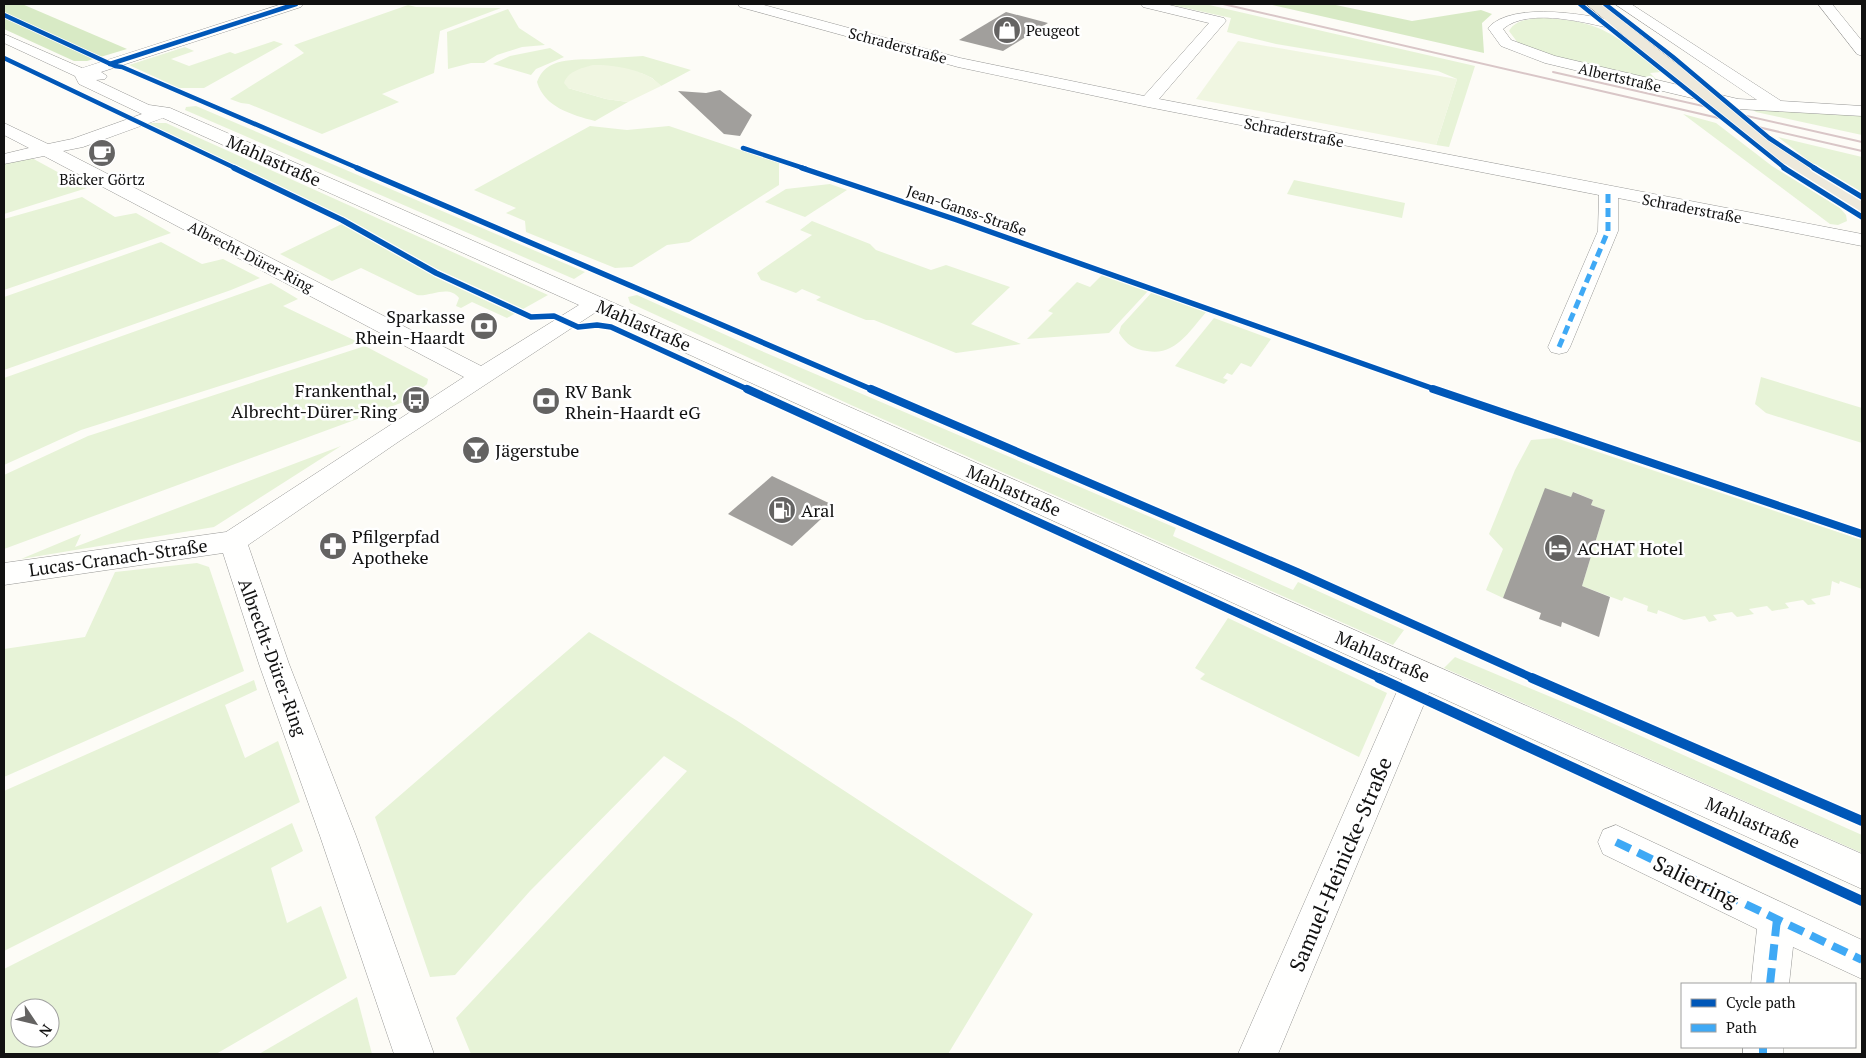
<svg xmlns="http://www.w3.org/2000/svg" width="1866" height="1058" font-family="'PT Serif',serif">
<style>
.green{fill:#e7f3d7;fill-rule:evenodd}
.forest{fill:#d8eac5}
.pitch{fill:#f0f6e1}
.building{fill:#a19f9c}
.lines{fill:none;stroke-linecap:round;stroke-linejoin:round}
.minor-casing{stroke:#979795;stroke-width:1}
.major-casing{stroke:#858482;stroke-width:1}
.minor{fill:#fffffe;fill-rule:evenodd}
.major{fill:#ede9dc;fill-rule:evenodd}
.rail{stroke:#d9c6c7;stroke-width:2}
.major-bridge-casing{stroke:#858482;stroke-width:17;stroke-linecap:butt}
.major-bridge{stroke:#ede9dc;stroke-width:16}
.quiet-far1{stroke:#3fa9f5;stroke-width:5;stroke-dasharray:9 5;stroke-linecap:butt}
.quiet{stroke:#3fa9f5;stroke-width:8;stroke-dasharray:16 8;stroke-linecap:butt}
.cycleway-far3-casing{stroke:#fff;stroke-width:6}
.cycleway-far2-casing{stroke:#fff;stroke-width:8}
.cycleway-far1-casing{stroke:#fff;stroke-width:11}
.cycleway-casing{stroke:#fff;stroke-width:13}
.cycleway-far3{stroke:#0057b8;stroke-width:4.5}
.cycleway-far2{stroke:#0057b8;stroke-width:5.5}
.cycleway-far1{stroke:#0057b8;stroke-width:8}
.cycleway{stroke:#0057b8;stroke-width:10}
.labels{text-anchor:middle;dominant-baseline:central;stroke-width:5;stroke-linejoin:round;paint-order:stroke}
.far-poi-label{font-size:15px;fill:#111;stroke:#fff;text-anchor:start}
.far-street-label{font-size:15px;fill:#111;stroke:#fff}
.street-label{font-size:18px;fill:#111;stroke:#fff}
.poi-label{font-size:18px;fill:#111;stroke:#fff;text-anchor:start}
.near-street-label{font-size:21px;fill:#111;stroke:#fff}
</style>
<rect width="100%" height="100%" fill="#fdfcf7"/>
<g class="green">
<path d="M1168 4H1205L1475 66 1449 147 1436 145 1457 79 1438 71 1276 44 1227 32 1231 18Z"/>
<path d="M408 5 416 7 501 8 440 31 434 73 382 94 399 102 322 134 249 104 241 103 230 99 304 53 294 45Z"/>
<path d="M508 9 519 28 545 45 522 47 497 55 484 63H471L448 69 447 32Z"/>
<path d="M1540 18C1602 20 1615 35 1661 72L1650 73 1658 81 1558 58 1518 43 1509 31C1515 20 1528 19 1540 18Z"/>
<path d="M274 41 283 44 204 88H179L129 65 185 47 194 51 171 59 189 66 230 52 235 54Z"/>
<path d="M550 48 564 57 536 69 531 75 493 64 510 56Z"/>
<path d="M643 56 691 70 661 86 652 78 641 73 568 88 606 99 628 102 595 121C572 115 544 107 537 82 545 57 575 60 595 59 611 58 627 57 643 56Z"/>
<path d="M196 106 585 272 574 279 185 110 186 107Z"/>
<path d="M1753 110 1862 115V135L1756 112Z"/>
<path d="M1683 114 1716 123 1772 166 1840 208 1846 215 1847 221 1838 225 1830 224Z"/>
<path d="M148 123H166L548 295 507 318 472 302 461 308 456 306 459 298C449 284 430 297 417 295L361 268 332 281 280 254 350 220Z"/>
<path d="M590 126 627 130 669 126 779 163V185L689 242 667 245 632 267 615 268 526 232 525 221 506 213 516 208 474 190Z"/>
<path d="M1778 137 1862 157V194L1813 164Z"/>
<path d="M30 157 87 188 4 214V163Z"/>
<path d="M1294 180 1405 203 1402 218 1287 194Z"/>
<path d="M830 184 847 190 805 217 765 202 786 189Z"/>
<path d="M82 197 115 217 136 213 171 233 4 290V219Z"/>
<path d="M812 221 870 244 876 250 931 270 946 265 1010 287 971 324 1021 344 956 353 874 320H866L816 300 821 297 802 289 796 293 761 280 757 273 812 235 800 230Z"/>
<path d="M161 242 202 264 223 259 260 278 231 290 4 370V297Z"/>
<path d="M1102 275 1148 291 1109 333 1027 339 1053 313 1048 311 1077 282 1090 287Z"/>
<path d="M271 283 298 299 283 306 358 342 81 430 4 465V378Z"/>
<path d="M1153 291 1207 311C1191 329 1175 357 1147 351 1133 349 1127 345 1119 333L1121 326Z"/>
<path d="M637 295 757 349 1176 528 1173 536 1293 590 1298 582 1404 630 1393 645 851 405 630 303 628 297Z"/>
<path d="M1214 318 1271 339 1251 367 1241 363 1232 375 1227 373 1223 378 1228 380 1224 384 1175 366Z"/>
<path d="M365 346 428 379 427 384 409 400 4 549V475L88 436Z"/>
<path d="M1761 377 1862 408V443L1766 413 1755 404Z"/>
<path d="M1556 438 1862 540V589L1840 581 1839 584 1832 581 1830 595 1811 599 1816 604 1808 605 1803 600 1785 603 1789 608 1772 611 1767 606 1749 609 1754 614 1737 617 1732 612 1713 615 1717 620 1709 622 1705 616 1684 620 1658 610 1657 614 1647 611 1648 606 1624 597 1622 601 1582 586 1605 510 1591 505 1593 500 1574 492 1503 598 1486 590 1503 549 1489 534 1515 470 1531 440Z"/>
<path d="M341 446 214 527 21 559 81 534 75 547Z"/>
<path d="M197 563 209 567 244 671 4 777V649L85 637 115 572Z"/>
<path d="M1228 618 1387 693 1359 757 1200 679 1205 674 1195 668Z"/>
<path d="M589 632 736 720 1033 914 948 1054H471L456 1018 687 771 664 756 530 891 455 975 430 977 375 817Z"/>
<path d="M1455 657 1594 715 1862 835V853L1444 668Z"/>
<path d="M254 680 257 690 225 705 245 758 278 741 300 802 4 951V791Z"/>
<path d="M292 823 303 851 271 868 287 923 321 906 347 978 216 1054H4V969ZM20 1008H50V1038H20Z"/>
<path d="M357 997 372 1054H259Z"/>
</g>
<g class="forest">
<path d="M4 4H22L127 49 87 61H74L4 29Z"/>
<path d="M1268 4H1331L1412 21 1481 10 1492 14 1482 23 1484 53Z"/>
</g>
<g class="pitch">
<path d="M1238 41 1457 79 1436 145 1196 99Z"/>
<path d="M593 65C612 64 649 70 661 86L628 102 606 99 568 88 564 83C568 71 582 68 593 65Z"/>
</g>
<g class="building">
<path d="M1006 12 1048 23 1003 51 959 40Z"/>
<path d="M720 90 752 115 740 136 724 134 678 91 706 93Z"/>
<path d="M772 476 835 506 792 546 728 514Z"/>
<path d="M1545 488 1571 497 1573 492 1593 500 1591 505 1605 510 1582 586 1610 597 1599 637 1562 622 1561 627 1539 619 1541 613 1503 598Z"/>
</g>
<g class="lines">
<g class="minor-casing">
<g id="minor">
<path d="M282 4H303L301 7 101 72 107 76 105 79 96 80 149 105 170 108 401 209 1862 854V889L1429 692 1278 1054H1238L1402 680 596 312 398 442 248 545 289 664 356 836 434 1054H394L320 836 259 664 223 553 4 585V563L226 532 464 377 44 156 4 164V154L29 148 4 135V123L48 144 72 139 142 114 79 84 75 76 4 43V34L82 68ZM163 118 579 305 481 366 63 151 83 147Z"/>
<path d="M738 4H760L960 58 1144 96 1209 23 1143 7 1141 4H1165L1224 18 1226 21 1159 99 1862 234V246L1618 198V231L1570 347 1567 352 1559 354 1551 352 1548 347 1598 231 1599 195 1148 107 958 67 740 7Z"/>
<path d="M1615 4H1631L1781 101 1862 106V116L1738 109 1545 63 1501 46 1488 28C1512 0 1593 15 1627 24L1629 27 1627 30 1622 31C1591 24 1529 6 1503 29L1511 40 1555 56 1738 99 1757 100Z"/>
<path d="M1818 4H1832L1862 41V56L1857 54Z"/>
<path d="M1616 825 1862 940V979L1793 947 1789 984H1751L1757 929 1603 854 1598 842 1603 830Z"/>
<rect x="1743" y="1047" width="40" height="7"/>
</g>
</g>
<g class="major-casing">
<g id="major">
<path d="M1586 4H1601L1702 84 1704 87 1702 90H1690Z"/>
<path d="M1756 130 1762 131 1829 179 1862 198V212L1855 210 1815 187 1750 139 1747 135 1750 131Z"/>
</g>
</g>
<use href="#minor" class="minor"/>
<use href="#major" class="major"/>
<g class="rail">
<path d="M1223 4 1862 151"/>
<path d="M1553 72 1862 142"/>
</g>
<g class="major-bridge-casing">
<path id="major-bridge" d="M1696 87 1756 135"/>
</g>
<use href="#major-bridge" class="major-bridge"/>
<path class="quiet-far1" d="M1559 347 1608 231V192"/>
<g class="quiet">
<path d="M1616 842 1862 960"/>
<path d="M1770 984 1777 919"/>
<path d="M1763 1047V1054"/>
</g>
<g class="cycleway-far3-casing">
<g id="cycleway-far3">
<path d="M1580 4 1786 169"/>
<path d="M1605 4 1673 57 1769 138 1816 169"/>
<path d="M4 15 115 66 122 67 360 169"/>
<path d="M4 58 237 169"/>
<path d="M110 64 296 4"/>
<path d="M743 148 806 169"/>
</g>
</g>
<g class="cycleway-far2-casing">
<g id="cycleway-far2">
<path d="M234 168 342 220 436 273 531 317 554 316 578 327 597 325 611 327 749 390"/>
<path d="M357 168 873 390"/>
<path d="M802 168 957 220 1437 390"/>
<path d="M1784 168 1862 217"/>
<path d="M1814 168 1862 197"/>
</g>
</g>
<g class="cycleway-far1-casing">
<g id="cycleway-far1">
<path d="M747 389 1382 679"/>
<path d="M871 389 1297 572 1535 679"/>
<path d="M1433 389 1862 534"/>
</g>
</g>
<g class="cycleway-casing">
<g id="cycleway">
<path d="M1379 678 1862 901"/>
<path d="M1532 678 1862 821"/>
</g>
</g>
<use href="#cycleway-far3" class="cycleway-far3"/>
<use href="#cycleway-far2" class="cycleway-far2"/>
<use href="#cycleway-far1" class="cycleway-far1"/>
<use href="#cycleway" class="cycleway"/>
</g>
<defs>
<g id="shop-disc" transform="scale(1.4375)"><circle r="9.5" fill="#646362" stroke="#fff"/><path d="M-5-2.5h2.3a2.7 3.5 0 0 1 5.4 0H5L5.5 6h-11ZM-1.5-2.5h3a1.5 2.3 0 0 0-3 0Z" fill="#fff"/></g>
<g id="cafe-disc" transform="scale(1.4375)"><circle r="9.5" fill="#646362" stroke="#fff"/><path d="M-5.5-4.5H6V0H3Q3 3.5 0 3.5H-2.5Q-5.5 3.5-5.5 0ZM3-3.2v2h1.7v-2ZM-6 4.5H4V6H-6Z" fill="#fff"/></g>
<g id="bank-disc" transform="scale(1.4375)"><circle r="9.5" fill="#646362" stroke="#fff"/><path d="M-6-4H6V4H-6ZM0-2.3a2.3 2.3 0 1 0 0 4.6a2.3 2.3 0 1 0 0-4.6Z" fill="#fff"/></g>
<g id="bus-disc" transform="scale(1.4375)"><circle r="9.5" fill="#646362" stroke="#fff"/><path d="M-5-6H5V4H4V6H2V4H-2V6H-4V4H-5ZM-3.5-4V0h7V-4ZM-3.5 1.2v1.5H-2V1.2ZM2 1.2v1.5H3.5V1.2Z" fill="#fff"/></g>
<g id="bar-disc" transform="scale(1.4375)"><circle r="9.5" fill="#646362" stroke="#fff"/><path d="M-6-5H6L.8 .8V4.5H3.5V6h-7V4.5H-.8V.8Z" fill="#fff"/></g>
<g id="fuel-disc" transform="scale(1.4375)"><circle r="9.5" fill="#646362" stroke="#fff"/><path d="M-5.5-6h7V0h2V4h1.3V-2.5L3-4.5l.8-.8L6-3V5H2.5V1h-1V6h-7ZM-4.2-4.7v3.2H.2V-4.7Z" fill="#fff"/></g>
<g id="pharmacy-disc" transform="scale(1.4375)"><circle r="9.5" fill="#646362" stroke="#fff"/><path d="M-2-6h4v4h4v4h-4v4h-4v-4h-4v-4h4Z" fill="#fff"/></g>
<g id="hotel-disc" transform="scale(1.4375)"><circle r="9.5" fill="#646362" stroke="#fff"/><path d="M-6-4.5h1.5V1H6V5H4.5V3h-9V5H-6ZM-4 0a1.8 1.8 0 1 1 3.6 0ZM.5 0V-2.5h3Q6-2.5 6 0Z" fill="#fff"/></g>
</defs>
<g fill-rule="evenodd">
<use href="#shop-disc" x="1007" y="30"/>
<use href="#cafe-disc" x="102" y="153"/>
<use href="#bank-disc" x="484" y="326"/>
<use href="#bus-disc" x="416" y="400"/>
<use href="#bank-disc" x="546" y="401"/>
<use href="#bar-disc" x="476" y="450"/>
<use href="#fuel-disc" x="782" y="510"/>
<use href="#pharmacy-disc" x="333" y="546"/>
<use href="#hotel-disc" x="1558" y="548"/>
</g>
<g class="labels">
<g class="far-poi-label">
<text x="1026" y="30">Peugeot</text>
<text x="102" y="179" text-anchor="middle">Bäcker Görtz</text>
</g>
<g class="far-street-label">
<text transform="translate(898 45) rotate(15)">Schraderstraße</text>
<text transform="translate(1620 77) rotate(13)">Albertstraße</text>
<text transform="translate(1294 132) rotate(11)">Schraderstraße</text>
<text transform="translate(1692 208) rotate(11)">Schraderstraße</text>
<text transform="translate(967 210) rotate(19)">Jean-Ganss-Straße</text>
<text transform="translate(251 256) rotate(27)">Albrecht-Dürer-Ring</text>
</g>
<g class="street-label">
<text transform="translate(274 160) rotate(24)">Mahlastraße</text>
<text transform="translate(644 325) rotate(24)">Mahlastraße</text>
<text transform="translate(1014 490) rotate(24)">Mahlastraße</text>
<text transform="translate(118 557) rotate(-8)">Lucas-Cranach-Straße</text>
<text transform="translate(1383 656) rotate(24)">Mahlastraße</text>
<text transform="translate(273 657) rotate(70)">Albrecht-Dürer-Ring</text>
<text transform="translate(1753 822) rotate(24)">Mahlastraße</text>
</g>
<g class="poi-label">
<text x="465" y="316" text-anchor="end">Sparkasse<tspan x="465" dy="21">Rhein-Haardt</tspan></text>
<text x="397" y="390" text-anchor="end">Frankenthal,<tspan x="397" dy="21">Albrecht-Dürer-Ring</tspan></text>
<text x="565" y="391">RV Bank<tspan x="565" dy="21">Rhein-Haardt eG</tspan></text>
<text x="495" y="450">Jägerstube</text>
<text x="801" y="510">Aral</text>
<text x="352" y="536">Pfilgerpfad<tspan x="352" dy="21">Apotheke</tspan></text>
<text x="1577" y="548">ACHAT Hotel</text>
</g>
<g class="near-street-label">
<text transform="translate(1340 864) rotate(-67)">Samuel-Heinicke-Straße</text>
<text transform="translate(1696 881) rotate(26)">Salierring</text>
</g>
</g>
<rect width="1866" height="1058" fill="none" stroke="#111111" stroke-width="10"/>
<rect x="1681" y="983" width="175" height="65" fill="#ffffff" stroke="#a0a0a0"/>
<rect x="1691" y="999" width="25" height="8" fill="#0057b8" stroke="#a0a0a0"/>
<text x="1726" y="1008" font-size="15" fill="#111111">Cycle path</text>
<rect x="1691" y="1024" width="25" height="8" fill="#3fa9f5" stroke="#a0a0a0"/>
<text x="1726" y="1033" font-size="15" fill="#111111">Path</text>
<g transform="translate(35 1023) rotate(125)"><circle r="24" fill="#ffffff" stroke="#a0a0a0"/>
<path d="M0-4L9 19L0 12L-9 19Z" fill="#646362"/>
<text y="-8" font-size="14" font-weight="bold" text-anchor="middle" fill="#111111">N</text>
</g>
</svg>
